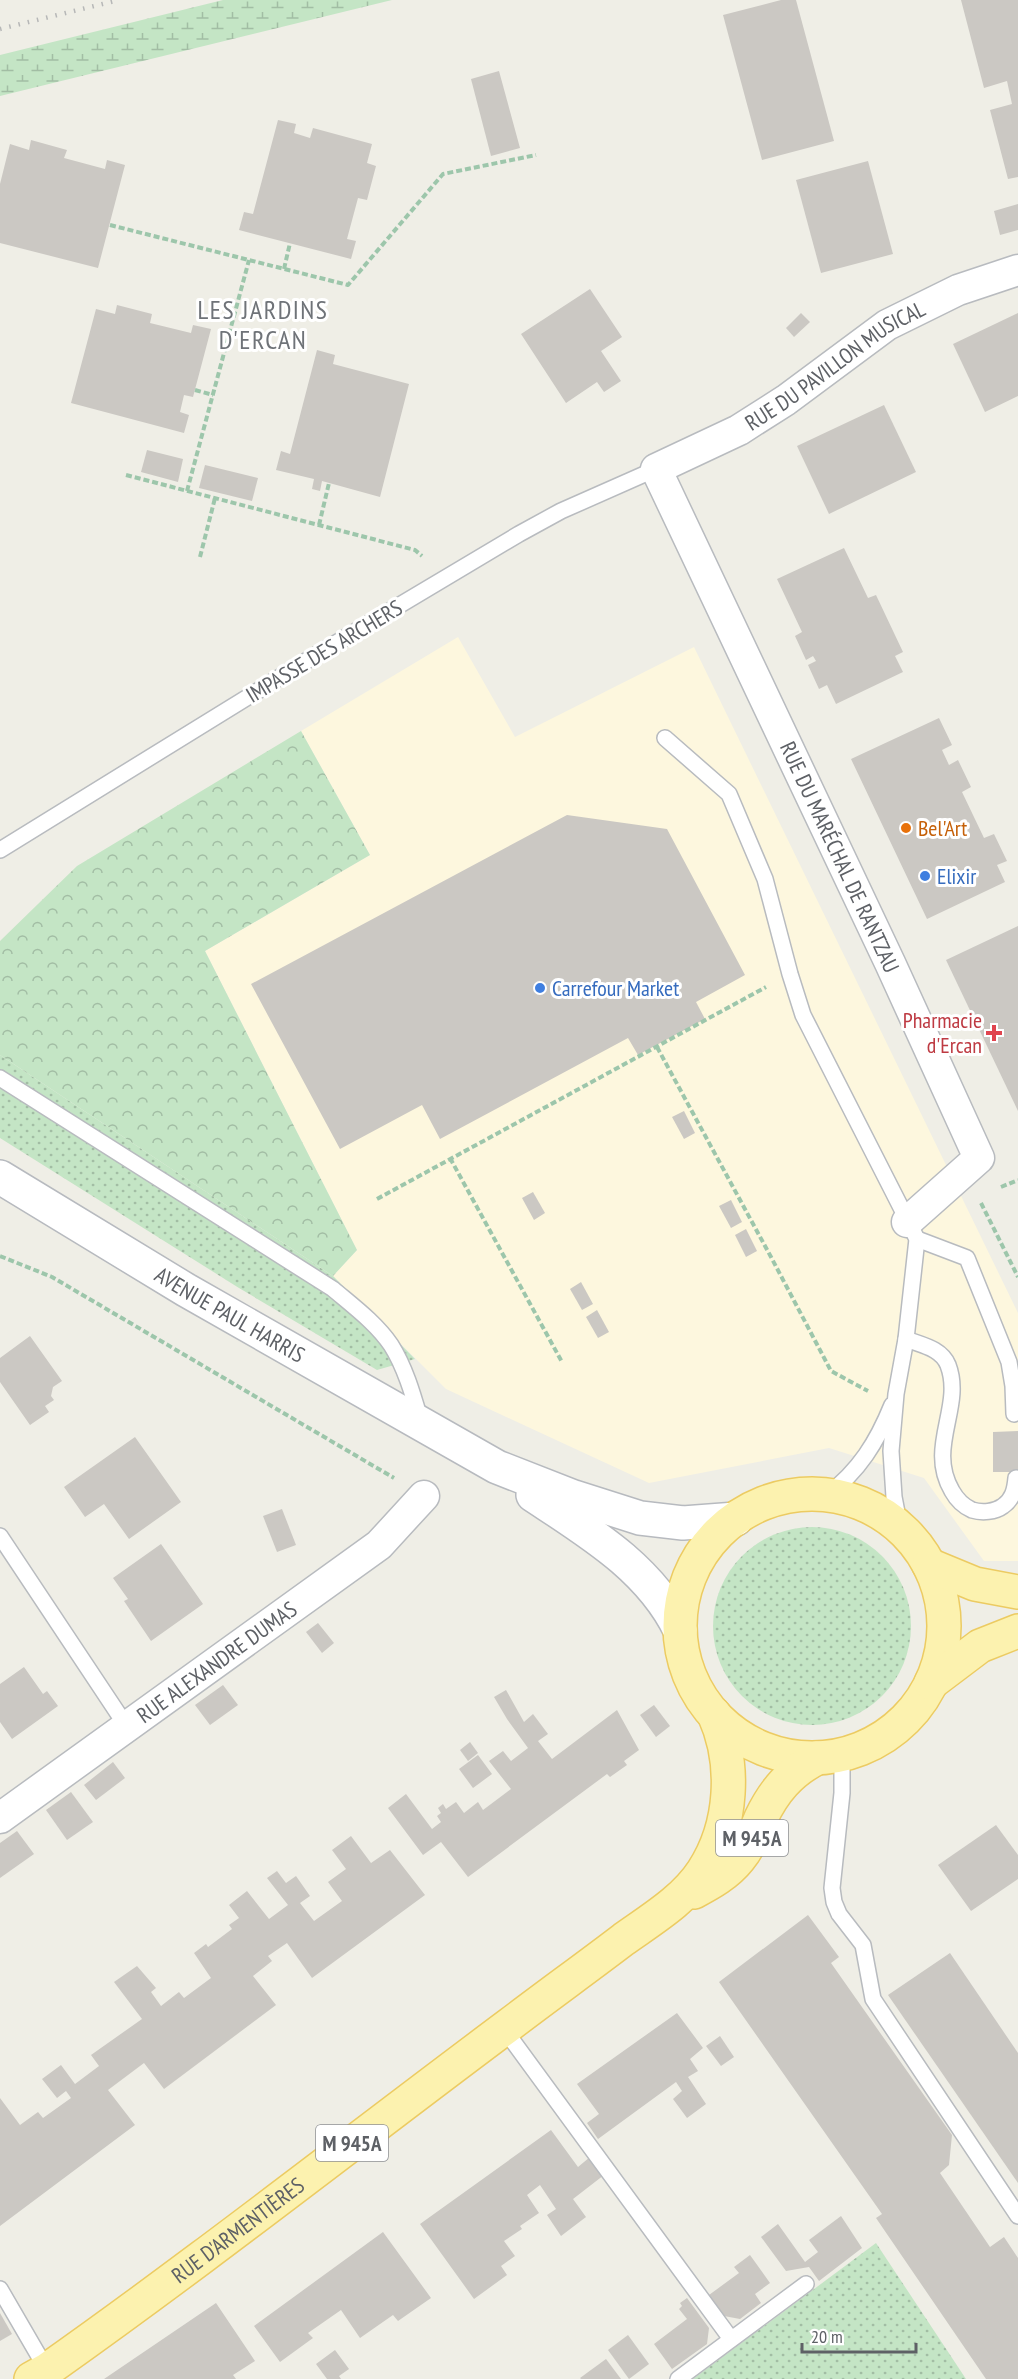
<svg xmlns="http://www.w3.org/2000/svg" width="1018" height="2379" font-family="'PT Sans Narrow',sans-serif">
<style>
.commercial{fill:#fdf7de}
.grass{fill:url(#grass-dots)}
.forest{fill:url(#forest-crowns)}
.wetland{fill:url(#wetland-marsh)}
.building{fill:#cbc8c3}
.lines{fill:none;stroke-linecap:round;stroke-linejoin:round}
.lane-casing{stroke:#b8bbbf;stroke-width:18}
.street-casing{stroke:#b8bbbf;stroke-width:33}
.secondary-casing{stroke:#b7babf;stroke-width:36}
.primary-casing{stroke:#eccb62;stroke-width:36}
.path{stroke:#9dc6ab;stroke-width:4;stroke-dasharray:6 3;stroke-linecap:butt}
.lane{stroke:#fff;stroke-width:15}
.street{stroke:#fff;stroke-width:30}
.secondary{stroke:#fff;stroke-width:33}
.primary{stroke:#fcf2af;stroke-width:33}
.rail{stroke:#b6b7b7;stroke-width:4.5;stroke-dasharray:1.5 8;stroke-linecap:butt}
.food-dot{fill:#e8710a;stroke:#fff;stroke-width:2}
.shop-dot{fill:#3f7fe0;stroke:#fff;stroke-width:2}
.health-dot{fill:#e0444e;stroke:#fff;stroke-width:2}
.labels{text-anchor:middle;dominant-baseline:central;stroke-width:6;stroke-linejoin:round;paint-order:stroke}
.shield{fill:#fff;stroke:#8e9094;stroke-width:1.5}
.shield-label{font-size:21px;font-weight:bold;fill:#5e6166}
.street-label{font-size:22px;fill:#5e6166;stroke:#fff}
.food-label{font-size:22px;fill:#c56008;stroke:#fff;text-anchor:start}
.shop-label{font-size:22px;fill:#366cbe;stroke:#fff;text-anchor:start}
.health-label{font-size:22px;fill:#be3a42;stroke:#fff;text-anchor:end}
.quarter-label{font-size:26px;letter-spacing:1.5px;fill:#6f7378;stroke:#fff}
</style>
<defs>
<pattern id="grass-dots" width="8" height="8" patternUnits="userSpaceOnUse" patternTransform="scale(1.5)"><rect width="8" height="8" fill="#c4e5c5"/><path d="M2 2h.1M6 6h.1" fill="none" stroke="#a2bda4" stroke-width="1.8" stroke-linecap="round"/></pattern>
<pattern id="forest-crowns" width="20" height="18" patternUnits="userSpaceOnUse" patternTransform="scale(1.5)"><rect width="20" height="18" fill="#c4e5c5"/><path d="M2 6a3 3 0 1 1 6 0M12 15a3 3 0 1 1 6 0" fill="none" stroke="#a2bda4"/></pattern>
<pattern id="wetland-marsh" width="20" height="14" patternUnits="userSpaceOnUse" patternTransform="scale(1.5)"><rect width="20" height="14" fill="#c4e5c5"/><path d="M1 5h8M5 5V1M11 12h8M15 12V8" fill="none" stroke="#a2bda4"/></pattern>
</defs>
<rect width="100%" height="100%" fill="#efeee6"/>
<path class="commercial" d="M458 637 515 737 694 647 1018 1313V1561H984L924 1478 829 1448 649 1483 446 1389 333 1276 357 1250 205 951 370 855 301 731Z"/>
<g class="grass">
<path d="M0 1055 333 1276 415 1359 377 1370 239 1288 0 1138Z"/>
<circle cx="812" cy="1626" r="99"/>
<path d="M876 2243 966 2379H693Z"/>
</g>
<path class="forest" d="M301 731 370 855 205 951 357 1250 333 1276 0 1055V941L77 866Z"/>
<path class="wetland" d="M223 0H392L0 96V55Z"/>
<g class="building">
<path d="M781 0H796L834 141 762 160 723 15Z"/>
<path d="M961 0H1018V177L1008 179 990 110 1012 104 1007 81 984 88Z"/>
<path d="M499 71 520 148 491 156 471 79Z"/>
<path d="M278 120 296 124 294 133 310 138 313 128 372 144 367 163 376 166 367 200 358 198 347 239 356 241 351 259 239 230 244 212 253 214Z"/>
<path d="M31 140 67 150 64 158 105 169 107 160 125 165 98 268 0 243V184L10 144 29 150Z"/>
<path d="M868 161 893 254 821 273 796 180Z"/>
<path d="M1018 204V230L1000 235 994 211Z"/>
<path d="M590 289 622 337 601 351 621 381 604 392 597 382 566 403 521 334Z"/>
<path d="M117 305 152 314 150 323 191 333 193 325 211 329 193 397 184 395 180 412 189 415 184 433 71 403 96 309 115 314Z"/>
<path d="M801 313 810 322 794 337 786 328Z"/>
<path d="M1018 313V396L985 412 953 344Z"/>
<path d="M317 350 335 355 333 364 409 384 380 497 322 481 320 491 312 489 314 479 276 470 281 451 290 454Z"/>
<path d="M884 405 916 472 829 514 797 446Z"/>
<path d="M147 450 183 459 178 482 141 472Z"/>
<path d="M205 465 258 478 252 501 199 488Z"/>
<path d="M844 548 868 598 876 595 903 652 895 656 903 672 836 704 827 685 819 689 808 665 816 661 813 656 806 660 795 636 802 632 777 579Z"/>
<path d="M939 718 952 745 942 750 949 765 958 760 971 787 962 792 984 838 994 834 1007 861 997 865 1005 882 927 919 851 759Z"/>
<path d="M567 815 667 829 745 975 696 1002 705 1019 638 1055 628 1038 440 1139 422 1105 340 1149 251 984Z"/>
<path d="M1018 926V1111L946 960Z"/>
<path d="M684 1111 695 1133 684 1139 672 1117Z"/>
<path d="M533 1192 545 1213 534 1220 522 1198Z"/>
<path d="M731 1200 742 1222 731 1228 719 1206Z"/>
<path d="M746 1229 757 1251 746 1257 735 1235Z"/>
<path d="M581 1282 593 1304 582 1310 570 1289Z"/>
<path d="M597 1310 609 1332 598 1338 586 1317Z"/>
<path d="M30 1336 62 1381 53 1387 51 1396 54 1400 45 1406 49 1412 30 1425 0 1382V1358Z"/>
<path d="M1018 1431V1472H993V1432Z"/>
<path d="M135 1437 181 1502 129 1539 104 1504 85 1517 64 1487Z"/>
<path d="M282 1509 296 1545 277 1552 263 1516Z"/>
<path d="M161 1544 203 1604 151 1641 124 1601 128 1599 113 1578Z"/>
<path d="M318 1623 334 1643 322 1653 306 1632Z"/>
<path d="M24 1667 43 1694 47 1691 58 1706 12 1739 0 1722V1684Z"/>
<path d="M223 1685 238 1705 210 1725 195 1705Z"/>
<path d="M506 1690 524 1722 533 1714 548 1734 538 1741 552 1759 617 1710 639 1750 624 1761 627 1765 610 1777 607 1774 468 1877 441 1842 423 1855 388 1808 406 1794 432 1829 441 1822 437 1816 441 1813 438 1808 443 1804 446 1809 456 1802 464 1813 478 1802 483 1810 511 1789 489 1761 503 1751 511 1761 528 1748 507 1719 494 1697Z"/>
<path d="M654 1705 670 1726 656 1737 640 1715Z"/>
<path d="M470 1742 478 1753 468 1761 460 1750Z"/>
<path d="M478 1755 492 1774 473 1788 459 1769Z"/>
<path d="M113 1762 125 1778 96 1800 84 1785Z"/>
<path d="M71 1792 93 1822 67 1840 46 1810Z"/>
<path d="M996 1825 1018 1855V1879L971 1911 938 1865Z"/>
<path d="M17 1831 34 1854 0 1878V1843Z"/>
<path d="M351 1836 371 1863 390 1850 425 1895 312 1978 287 1943 268 1956 272 1961 253 1976 276 2005 164 2089 144 2063 108 2090 135 2125 0 2226V2098L20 2125 38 2112 43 2118 71 2098 66 2091 57 2098 42 2079 61 2065 75 2084 99 2066 91 2055 142 2019 114 1982 137 1966 156 1988 151 1992 161 2006 179 1992 184 1998 211 1978 194 1953 206 1944 208 1947 232 1929 229 1925 239 1918 229 1905 247 1891 269 1919 288 1905 267 1878 277 1871 286 1883 296 1876 310 1896 300 1903 314 1921 342 1901 328 1882 346 1869 332 1850Z"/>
<path d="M808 1915 839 1957 831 1963 952 2135 949 2165 940 2173 990 2247 1004 2237 1018 2258V2379H986L876 2218 882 2214 719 1982Z"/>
<path d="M950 1953 1018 2053V2183L888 1995Z"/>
<path d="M677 2013 703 2048 690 2059 698 2071 688 2077 706 2104 687 2118 673 2099 682 2091 676 2082 598 2139 587 2123 599 2114 577 2084Z"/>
<path d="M720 2036 734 2057 721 2066 706 2046Z"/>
<path d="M551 2130 578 2167 590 2157 604 2175 573 2199 586 2217 561 2236 547 2215 556 2209 540 2185 527 2195 539 2213 520 2226 522 2229 504 2241 515 2256 501 2266 507 2275 474 2299 420 2224Z"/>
<path d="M841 2216 862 2248 819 2281 809 2267 786 2271 761 2237 778 2224 805 2262 818 2252 809 2240Z"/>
<path d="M383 2232 431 2298 398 2321 393 2315 360 2338 341 2310 308 2333 313 2338 280 2362 254 2326Z"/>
<path d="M750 2255 770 2283 755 2294 761 2303 740 2319 724 2316 709 2295 739 2273 734 2267Z"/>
<path d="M687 2298 709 2328 707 2344 672 2369 654 2344 687 2319 679 2309 682 2306 680 2303Z"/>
<path d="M216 2303 255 2361 233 2375 236 2379H104Z"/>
<path d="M0 2313 12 2334 0 2341Z"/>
<path d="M628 2335 649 2364 629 2379 608 2350Z"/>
<path d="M335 2350 349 2369 339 2376 341 2379H327L316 2364Z"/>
<path d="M606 2359 621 2379H581L580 2378Z"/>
</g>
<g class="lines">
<g class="lane-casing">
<g id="lane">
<path d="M665 738 729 794 765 879 790 974 803 1015 917 1239 906 1339 896 1394 891 1451 894 1497 900 1528"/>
<path d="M0 850 311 658 519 534 561 511 656 469"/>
<path d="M0 1078 333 1289C353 1306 376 1323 391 1345 405 1367 413 1395 420 1419"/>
<path d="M917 1239 967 1258 1009 1362 1013 1386 1014 1414"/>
<path d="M906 1339C921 1345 941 1348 948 1365 964 1407 926 1447 952 1491 957 1500 963 1506 972 1510 982 1513 995 1512 1003 1506 1013 1499 1015 1489 1016 1478"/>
<path d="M827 1495C859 1471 877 1442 892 1405"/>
<path d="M0 1536 127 1727"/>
<path d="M842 1755V1793L832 1888 834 1902 839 1914 863 1945 873 1999 1018 2216"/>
<path d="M504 2029 731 2339"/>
<path d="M0 2289 47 2370"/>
<path d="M678 2379 806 2284"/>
</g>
</g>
<g class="street-casing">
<g id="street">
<path id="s1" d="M907 1222 979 1158 890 963 656 469 739 430 786 400 887 325 958 290 1018 270"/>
<path id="s2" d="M0 1818 379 1545 424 1496"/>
</g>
</g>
<g class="secondary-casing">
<g id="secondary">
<path id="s3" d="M0 1177 186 1290 497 1467 574 1497 640 1518 683 1523 736 1519"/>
<path d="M533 1495C589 1532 650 1568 680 1630"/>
</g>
</g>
<g class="primary-casing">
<g id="primary">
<circle cx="812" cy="1626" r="132"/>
<path d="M929 1565 975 1584 1018 1592"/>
<path d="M931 1683 980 1646 1018 1631"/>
<path d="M694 1892C711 1883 727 1874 739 1859 749 1847 755 1832 761 1818 774 1791 790 1772 817 1758"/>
<path id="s4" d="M31 2379 47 2370C204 2259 355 2140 509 2025 547 1996 586 1968 624 1939 652 1919 684 1900 703 1871 733 1825 736 1763 714 1714"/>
</g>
</g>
<g class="path">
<path d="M110 225 348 285 443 174 536 155"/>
<path d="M284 269 290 243"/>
<path d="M195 390 213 395"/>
<path d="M126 475 415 550 422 556"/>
<path d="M187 491 249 260"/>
<path d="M319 525 329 483"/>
<path d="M200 557 215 498"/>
<path d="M657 1047 771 1257 831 1371 868 1391"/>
<path d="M450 1158 562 1362"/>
<path d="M1001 1187 1018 1180"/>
<path d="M377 1199 766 987"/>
<path d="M981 1203 1018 1277"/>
<path d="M0 1256 52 1277 394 1478"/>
</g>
<use href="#lane" class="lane"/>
<use href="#street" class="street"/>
<use href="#secondary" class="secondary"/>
<use href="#primary" class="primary"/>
<path class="rail" d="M0 29 119 0"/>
</g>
<circle class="food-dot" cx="906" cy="828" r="6"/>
<g class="shop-dot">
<circle cx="925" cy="876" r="6"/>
<circle cx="540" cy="988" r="6"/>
</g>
<path class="health-dot" d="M991 1024h6v6h6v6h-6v6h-6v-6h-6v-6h6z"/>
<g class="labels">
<g class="shield">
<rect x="716" y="1820" width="72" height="36" rx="4.5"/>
<rect x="316" y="2125" width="72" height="36" rx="4.5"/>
</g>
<g class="shield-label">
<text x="752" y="1838">M 945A</text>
<text x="352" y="2143">M 945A</text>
</g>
<g class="street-label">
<text stroke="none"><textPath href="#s1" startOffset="1065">RUE DU PAVILLON MUSICAL</textPath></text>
<text transform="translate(324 651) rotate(-31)">IMPASSE DES ARCHERS</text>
<text transform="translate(840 857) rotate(65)">RUE DU MARÉCHAL DE RANTZAU</text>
<text stroke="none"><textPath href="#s3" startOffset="268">AVENUE PAUL HARRIS</textPath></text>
<text stroke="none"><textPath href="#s2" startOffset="267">RUE ALEXANDRE DUMAS</textPath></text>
<text stroke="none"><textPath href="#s4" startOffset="255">RUE D'ARMENTIÈRES</textPath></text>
</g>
<g class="food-label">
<text x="918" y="828">Bel'Art</text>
</g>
<g class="shop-label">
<text x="937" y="876">Elixir</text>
<text x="552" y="988">Carrefour Market</text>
</g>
<g class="health-label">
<text x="982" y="1020">Pharmacie<tspan x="982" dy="25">d'Ercan</tspan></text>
</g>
<g class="quarter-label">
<text x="263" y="309">LES JARDINS<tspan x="263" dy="30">D'ERCAN</tspan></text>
</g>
</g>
<path d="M802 2343v9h114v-9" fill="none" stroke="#5e6166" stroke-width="3"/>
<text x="811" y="2343" font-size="18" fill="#5e6166" stroke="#ffffff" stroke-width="4.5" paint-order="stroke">20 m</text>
</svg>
